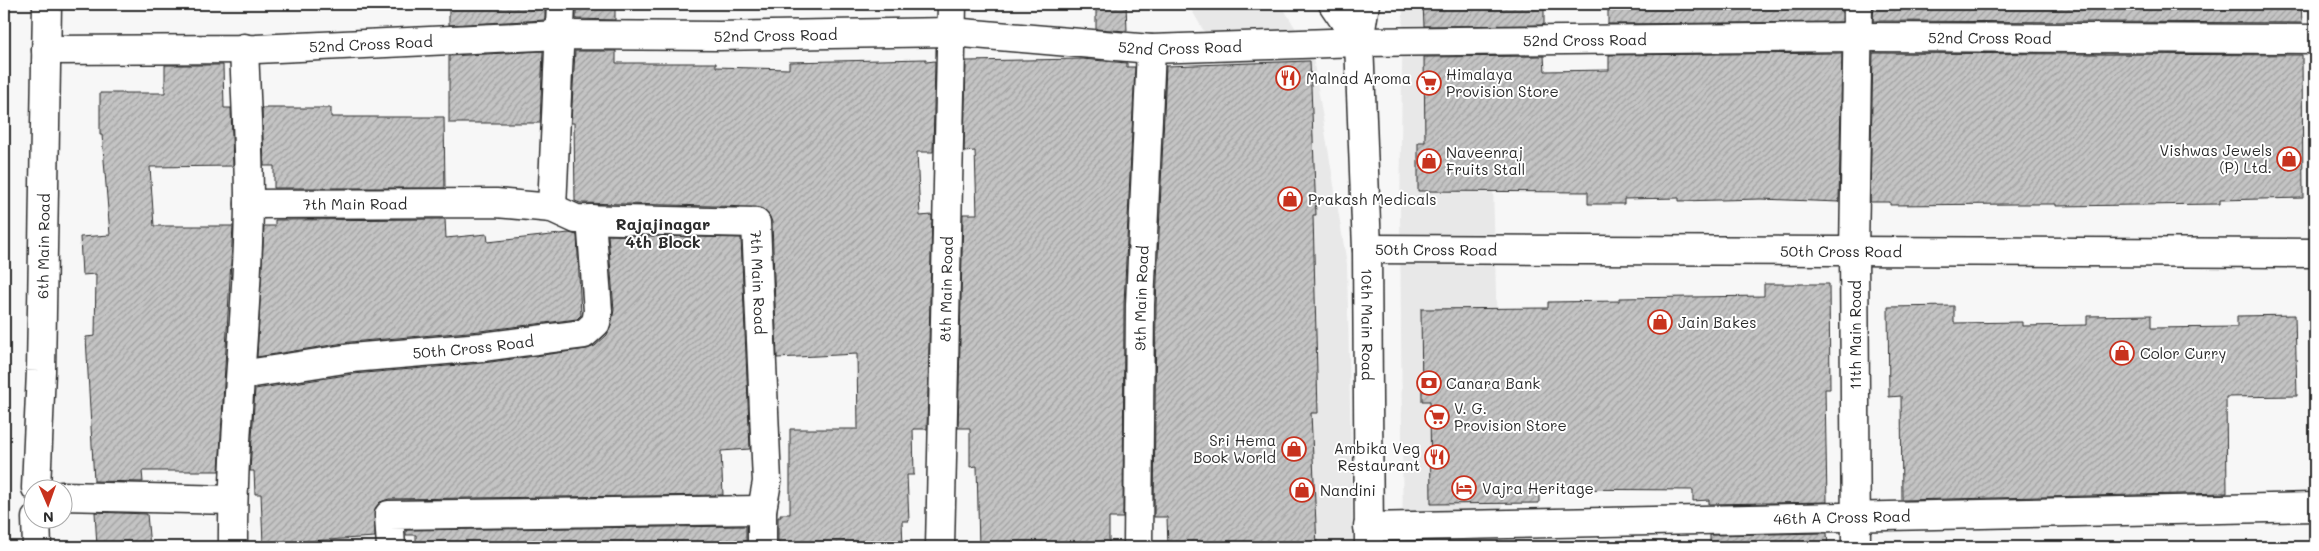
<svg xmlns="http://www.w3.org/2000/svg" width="2319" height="551" font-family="Mali,sans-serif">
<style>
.built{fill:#e8e8e8}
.building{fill:url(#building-hatch);stroke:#2b2b2b}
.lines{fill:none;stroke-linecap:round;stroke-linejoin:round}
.street-casing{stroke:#2b2b2b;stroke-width:31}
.secondary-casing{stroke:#2b2b2b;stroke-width:31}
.street{stroke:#fff;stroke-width:28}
.secondary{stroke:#fff;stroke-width:28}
.labels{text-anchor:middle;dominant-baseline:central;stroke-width:4;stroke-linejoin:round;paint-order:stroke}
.street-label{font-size:15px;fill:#2b2b2b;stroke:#fff}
.poi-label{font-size:15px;fill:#2b2b2b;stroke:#fff;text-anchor:start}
.neighbourhood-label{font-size:16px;font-weight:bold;fill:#2b2b2b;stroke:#fff}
</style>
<defs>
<pattern id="building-hatch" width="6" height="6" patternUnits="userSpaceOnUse" patternTransform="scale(1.25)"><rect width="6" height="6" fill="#c4c4c4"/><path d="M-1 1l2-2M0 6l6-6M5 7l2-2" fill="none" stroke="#9f9f9f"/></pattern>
</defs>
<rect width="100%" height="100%" fill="#f7f7f7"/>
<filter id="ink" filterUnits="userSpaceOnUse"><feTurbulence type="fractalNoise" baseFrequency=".02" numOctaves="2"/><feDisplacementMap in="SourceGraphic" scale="10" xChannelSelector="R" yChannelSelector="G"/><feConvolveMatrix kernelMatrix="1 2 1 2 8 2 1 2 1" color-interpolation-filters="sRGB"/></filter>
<g filter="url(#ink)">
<g class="built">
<path d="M1188 4H1281L1313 58 1347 264 1353 547H1235V84Z"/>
<path d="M1403 4H1488L1503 547H1403L1400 213Z"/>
<path d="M2314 4H2315L2314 213 2313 118Z"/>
</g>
<g class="building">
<path d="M449 4H545V20L449 25Z"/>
<path d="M576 4H615V20L576 19Z"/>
<path d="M1096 4H1126L1127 31 1096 29Z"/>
<path d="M1423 4H1544V25L1424 26Z"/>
<path d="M1608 4H1842V22L1608 24Z"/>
<path d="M1874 4H2301L2302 23 1873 21Z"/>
<path d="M543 51 540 123H449V56Z"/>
<path d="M575 51H616V63H716V67L789 69V62L926 59V62L935 61 933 152H917L920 216 932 215 927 429H913L914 475H907L909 521H902L903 547H778V517H781L780 514H790V429H858L857 354 777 358 772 222 769 215 763 209 756 207 580 203 575 201 574 123H571Z"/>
<path d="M1842 53 1839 202 1761 199 1679 201V198L1624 199V204H1588V192L1418 191V142H1425L1424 57 1544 56 1545 71 1609 70V55Z"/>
<path d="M1873 53 2302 55 2303 198 2220 200V204L2056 206V204H2015L1890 205V202H1870Z"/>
<path d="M1082 59 1127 63V67H1135L1124 304 1123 518H1109V547H979L977 466 970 467V428H958L963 214H977L975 151 964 152 966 61Z"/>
<path d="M1310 61 1316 215H1313L1318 413H1311L1317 547H1168L1167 517H1154L1156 305 1166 66Z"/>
<path d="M165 65H223L224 108H231L233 166 150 167 154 226H233L219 471H142L143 482 94 481 86 337 95 336 96 274 82 275 80 237 110 235 102 135H100V93H165Z"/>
<path d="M262 108H331V117H444L445 188H274V166H264Z"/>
<path d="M445 219 446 238 487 234 488 242 569 233 577 235 581 315 577 319 480 331 350 342 257 357 264 226H275V220Z"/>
<path d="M608 235 741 238 750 449 721 451 723 495 389 499 380 502 375 508V537L263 544 261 494H255L254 471H250L255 389 353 374 483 363 587 349 595 346 607 335 611 326 614 310Z"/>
<path d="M1764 284H1829L1830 389H1825L1827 502 1709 504V500L1693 501V490L1539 489V503L1431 504 1430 401H1422L1421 309 1548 308V302L1619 301V298L1764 296Z"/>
<path d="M1954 306V323L2022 322V326L2087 325V316L2151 315V328L2237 327V316L2295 315 2297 396 2226 397 2227 493 1902 500 1901 396 1889 397 1888 307Z"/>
<path d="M95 512 147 514 150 547H97Z"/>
<path d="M746 526V547H416V535H406V530Z"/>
<path d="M1827 533 1828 547H1710V535Z"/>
</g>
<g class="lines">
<g class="street-casing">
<g id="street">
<path id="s1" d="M46 50 256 49 561 35 719 36 951 32 1151 49 1359 42 1858 37 2315 39"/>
<path id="s2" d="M249 204 496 203 552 208 576 219 756 223 767 482 762 510V547"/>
<path d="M552 208 561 4"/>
<path id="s3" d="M241 375 351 358 482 347 584 334 596 323 598 311 591 219"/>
<path id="s4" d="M36 488 41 371 47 4"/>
<path d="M62 496 233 500"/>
<path d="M36 518 37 547"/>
<path id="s5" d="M1368 527 2315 507"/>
<path d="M233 547C232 433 248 318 249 204 249 152 246 100 244 48"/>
<path d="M391 547 389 515 762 510"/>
<path id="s6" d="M940 547 952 4"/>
<path id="s7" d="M1138 547 1140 305 1151 49"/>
<path d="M1856 547 1854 251 1858 4"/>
</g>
</g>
<g class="secondary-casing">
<g id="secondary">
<path d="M1333 4 1359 42"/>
<path id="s8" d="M1365 4 1359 42 1367 249 1369 547"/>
<path id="s9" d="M1367 249 2315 253"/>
</g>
</g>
<use href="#street" class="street"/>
<use href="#secondary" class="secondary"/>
</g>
</g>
<defs>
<g id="restaurant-ring" transform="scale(1.25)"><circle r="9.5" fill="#fff" stroke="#c8321e" stroke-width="1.5"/><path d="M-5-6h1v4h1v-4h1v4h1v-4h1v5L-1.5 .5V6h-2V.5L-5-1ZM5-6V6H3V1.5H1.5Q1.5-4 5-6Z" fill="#c8321e"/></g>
<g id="supermarket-ring" transform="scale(1.25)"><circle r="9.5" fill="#fff" stroke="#c8321e" stroke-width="1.5"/><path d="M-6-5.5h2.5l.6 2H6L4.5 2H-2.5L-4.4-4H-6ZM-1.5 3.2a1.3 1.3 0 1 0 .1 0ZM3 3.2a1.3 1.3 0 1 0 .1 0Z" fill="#c8321e"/></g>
<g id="shop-ring" transform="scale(1.25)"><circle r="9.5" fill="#fff" stroke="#c8321e" stroke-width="1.5"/><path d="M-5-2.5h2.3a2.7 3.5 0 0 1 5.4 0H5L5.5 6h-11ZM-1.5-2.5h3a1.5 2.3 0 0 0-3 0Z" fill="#c8321e"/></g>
<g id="bank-ring" transform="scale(1.25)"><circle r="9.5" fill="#fff" stroke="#c8321e" stroke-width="1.5"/><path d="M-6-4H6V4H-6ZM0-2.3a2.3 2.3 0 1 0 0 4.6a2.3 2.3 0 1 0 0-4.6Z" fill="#c8321e"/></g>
<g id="hotel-ring" transform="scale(1.25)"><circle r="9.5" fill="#fff" stroke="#c8321e" stroke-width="1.5"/><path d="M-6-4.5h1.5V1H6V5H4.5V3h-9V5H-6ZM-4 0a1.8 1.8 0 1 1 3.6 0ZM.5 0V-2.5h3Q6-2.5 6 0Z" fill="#c8321e"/></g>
</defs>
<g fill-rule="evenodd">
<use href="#restaurant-ring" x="1288" y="78"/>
<use href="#supermarket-ring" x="1429" y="83"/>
<use href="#shop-ring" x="2289" y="159"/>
<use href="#shop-ring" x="1429" y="161"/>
<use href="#shop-ring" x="1290" y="199"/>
<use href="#shop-ring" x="1660" y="322"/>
<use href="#shop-ring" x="2122" y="353"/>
<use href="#bank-ring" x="1429" y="383"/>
<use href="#supermarket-ring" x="1437" y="417"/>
<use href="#shop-ring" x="1294" y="449"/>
<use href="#restaurant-ring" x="1437" y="457"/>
<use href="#hotel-ring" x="1464" y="488"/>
<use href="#shop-ring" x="1302" y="490"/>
</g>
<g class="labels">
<g class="street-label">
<text stroke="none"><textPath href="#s1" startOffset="730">52nd Cross Road</textPath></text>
<text stroke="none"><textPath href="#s1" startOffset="1945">52nd Cross Road</textPath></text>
<text stroke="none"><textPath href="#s1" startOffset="1540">52nd Cross Road</textPath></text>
<text stroke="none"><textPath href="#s1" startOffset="325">52nd Cross Road</textPath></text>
<text stroke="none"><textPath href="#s1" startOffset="1135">52nd Cross Road</textPath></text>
<text stroke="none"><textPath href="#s2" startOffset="106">7th Main Road</textPath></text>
<text stroke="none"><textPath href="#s4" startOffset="242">6th Main Road</textPath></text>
<text stroke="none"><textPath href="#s9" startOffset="69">50th Cross Road</textPath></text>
<text stroke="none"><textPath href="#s9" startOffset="474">50th Cross Road</textPath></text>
<text stroke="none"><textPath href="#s2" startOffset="569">7th Main Road</textPath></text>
<text stroke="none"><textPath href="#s6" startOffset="258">8th Main Road</textPath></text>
<text stroke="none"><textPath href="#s7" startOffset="249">9th Main Road</textPath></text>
<text stroke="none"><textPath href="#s8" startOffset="321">10th Main Road</textPath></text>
<text transform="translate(1855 335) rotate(-90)">11th Main Road</text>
<text stroke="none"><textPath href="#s3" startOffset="234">50th Cross Road</textPath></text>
<text stroke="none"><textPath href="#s5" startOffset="474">46th A Cross Road</textPath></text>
</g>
<g class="poi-label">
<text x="1446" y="74">Himalaya<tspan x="1446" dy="17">Provision Store</tspan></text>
<text x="1306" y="78">Malnad Aroma</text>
<text x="2272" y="150" text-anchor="end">Vishwas Jewels<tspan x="2272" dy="17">(P) Ltd.</tspan></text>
<text x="1446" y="152">Naveenraj<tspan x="1446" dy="17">Fruits Stall</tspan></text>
<text x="1308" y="199">Prakash Medicals</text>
<text x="1678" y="322">Jain Bakes</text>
<text x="2140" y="353">Color Curry</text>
<text x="1446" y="383">Canara Bank</text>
<text x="1454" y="408">V. G.<tspan x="1454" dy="17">Provision Store</tspan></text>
<text x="1276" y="440" text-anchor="end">Sri Hema<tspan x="1276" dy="17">Book World</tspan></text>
<text x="1420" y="448" text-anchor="end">Ambika Veg<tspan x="1420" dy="17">Restaurant</tspan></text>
<text x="1482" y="488">Vajra Heritage</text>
<text x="1320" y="490">Nandini</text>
</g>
<g class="neighbourhood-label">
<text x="663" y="223">Rajajinagar<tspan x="663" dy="18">4th Block</tspan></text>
</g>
</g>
<rect width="2319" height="551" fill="none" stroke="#fff" stroke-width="20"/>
<rect x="10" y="10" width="2299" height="531" fill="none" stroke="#2b2b2b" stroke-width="2" filter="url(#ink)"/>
<g transform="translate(48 504) rotate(178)"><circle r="24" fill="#ffffff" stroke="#aaaaaa"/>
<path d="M0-4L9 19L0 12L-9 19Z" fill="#c8321e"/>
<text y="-8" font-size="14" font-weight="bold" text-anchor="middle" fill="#2b2b2b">N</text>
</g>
</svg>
